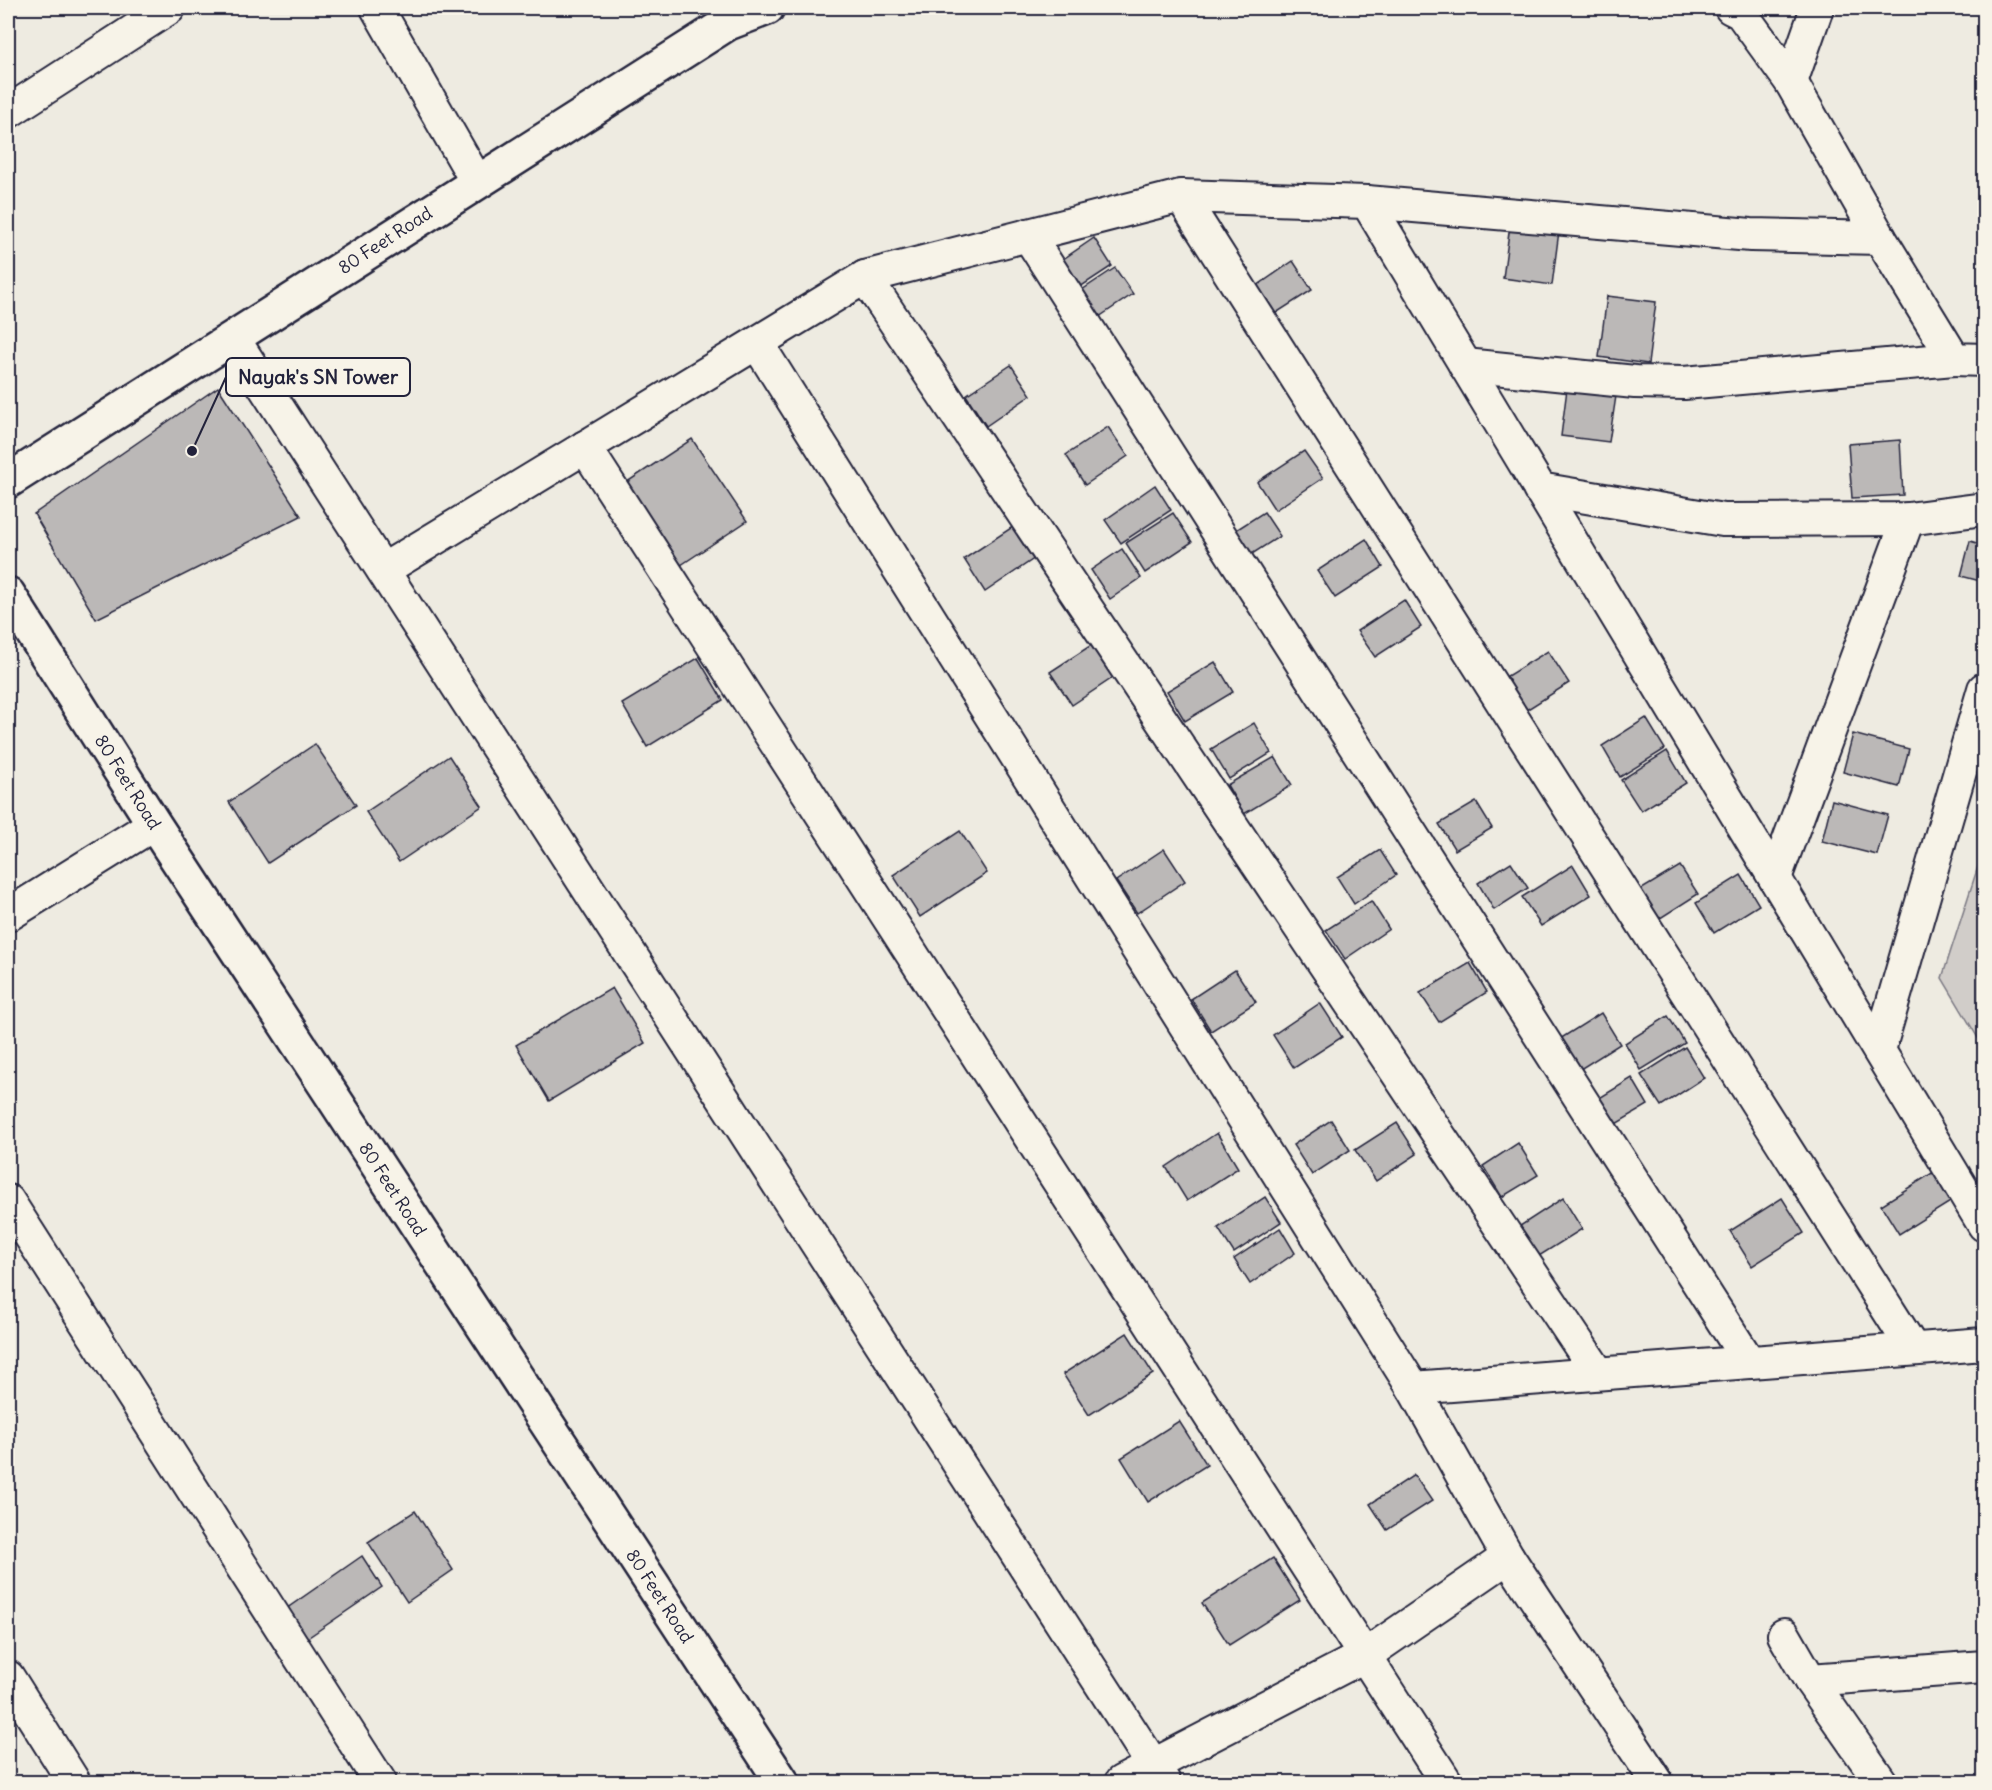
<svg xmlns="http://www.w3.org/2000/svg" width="1992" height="1790" font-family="Delius,sans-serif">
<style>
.green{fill:#d1cdc9;stroke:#7a7882;stroke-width:1.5}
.building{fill:#bbb8b7;stroke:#22223b;stroke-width:1.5}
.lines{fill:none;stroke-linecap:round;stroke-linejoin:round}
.street-casing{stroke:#22223b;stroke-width:36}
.secondary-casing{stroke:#22223b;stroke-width:38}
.street{stroke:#f7f3e8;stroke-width:32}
.secondary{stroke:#f7f3e8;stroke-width:33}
.labels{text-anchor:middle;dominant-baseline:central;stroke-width:6;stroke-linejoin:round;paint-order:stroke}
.street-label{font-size:18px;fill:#22223b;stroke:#f7f3e8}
.leader{fill:none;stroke:#22223b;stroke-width:2}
.callout-dot{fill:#22223b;stroke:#f7f3e8;stroke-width:2}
.callout{fill:#f7f3e8;stroke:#22223b;stroke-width:2}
.callout-label{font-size:20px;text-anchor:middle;font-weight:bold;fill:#22223b}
</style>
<rect width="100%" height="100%" fill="#eeebe1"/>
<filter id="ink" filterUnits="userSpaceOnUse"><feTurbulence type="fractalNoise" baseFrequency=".0167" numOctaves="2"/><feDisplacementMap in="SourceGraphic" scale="12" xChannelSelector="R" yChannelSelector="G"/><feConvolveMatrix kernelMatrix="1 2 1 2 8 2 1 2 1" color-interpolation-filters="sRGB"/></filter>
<g filter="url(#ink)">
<path class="green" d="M1984 848V1048L1942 978Z"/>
<g class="building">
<path d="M1510 225 1559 231 1552 285 1503 278Z"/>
<path d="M1094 238 1112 266 1074 291 1056 264Z"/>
<path d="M1293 261 1312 290 1273 315 1254 288Z"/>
<path d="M1115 268 1133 294 1093 321 1076 294Z"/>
<path d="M1607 296 1656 302 1648 364 1599 357Z"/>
<path d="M1011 365 1031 395 986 426 966 395Z"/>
<path d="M218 387 301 516 96 619 34 514Z"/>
<path d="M1567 389 1616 396 1609 442 1561 436Z"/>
<path d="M1108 427 1128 456 1085 485 1066 455Z"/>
<path d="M692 439 747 521 678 567 624 484Z"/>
<path d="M1900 440 1903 495 1852 498 1848 444Z"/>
<path d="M1304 451 1323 478 1275 510 1257 482Z"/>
<path d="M1155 485 1171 510 1121 543 1105 520Z"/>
<path d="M1264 512 1280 536 1252 554 1236 530Z"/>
<path d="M1173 513 1192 542 1145 573 1126 543Z"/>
<path d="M1014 526 1035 558 985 592 964 559Z"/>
<path d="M1366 539 1383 567 1335 598 1317 571Z"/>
<path d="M1970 541 1984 545V582L1961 576Z"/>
<path d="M1122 549 1141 578 1110 599 1091 570Z"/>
<path d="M1404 600 1421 627 1375 657 1357 631Z"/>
<path d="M1096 642 1117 675 1072 705 1050 672Z"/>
<path d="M1548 651 1569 683 1520 714 1499 681Z"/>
<path d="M698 658 723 700 647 747 622 704Z"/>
<path d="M1215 662 1233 692 1185 721 1167 691Z"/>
<path d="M1646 718 1665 749 1620 777 1602 746Z"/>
<path d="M1254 723 1271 753 1229 779 1211 749Z"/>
<path d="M1853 734 1909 749 1899 787 1843 772Z"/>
<path d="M315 744 356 805 268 863 229 802Z"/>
<path d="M1667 751 1686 783 1641 811 1621 780Z"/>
<path d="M449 756 482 806 399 862 366 812Z"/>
<path d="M1275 757 1292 785 1244 814 1227 785Z"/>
<path d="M1832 800 1888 815 1877 855 1822 841Z"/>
<path d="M1476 802 1492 828 1455 850 1439 824Z"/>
<path d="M960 831 987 873 920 917 893 875Z"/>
<path d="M1164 849 1185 881 1137 913 1116 881Z"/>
<path d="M1380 850 1396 875 1354 904 1337 877Z"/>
<path d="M1511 862 1528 888 1494 910 1478 883Z"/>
<path d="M1573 865 1591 895 1541 926 1522 897Z"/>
<path d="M1680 866 1698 894 1651 924 1632 895Z"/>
<path d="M1741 875 1759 905 1714 933 1696 903Z"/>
<path d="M1371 901 1389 929 1345 959 1326 930Z"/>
<path d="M1470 963 1487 992 1439 1022 1420 993Z"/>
<path d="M1235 970 1256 1002 1211 1031 1191 999Z"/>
<path d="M612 988 645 1043 549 1101 516 1045Z"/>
<path d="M1320 1003 1342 1037 1294 1068 1273 1035Z"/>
<path d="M1601 1013 1620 1044 1574 1073 1555 1042Z"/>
<path d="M1668 1016 1685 1043 1641 1070 1625 1043Z"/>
<path d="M1685 1047 1704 1078 1661 1106 1641 1075Z"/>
<path d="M1632 1078 1648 1105 1609 1128 1593 1102Z"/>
<path d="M1331 1120 1350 1150 1312 1175 1293 1145Z"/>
<path d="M1397 1123 1417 1154 1376 1181 1355 1150Z"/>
<path d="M1217 1133 1238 1168 1187 1201 1166 1167Z"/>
<path d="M1518 1143 1538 1175 1502 1197 1483 1166Z"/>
<path d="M1937 1170 1955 1199 1899 1234 1881 1205Z"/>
<path d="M1265 1197 1281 1222 1234 1253 1218 1228Z"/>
<path d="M1563 1198 1582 1229 1539 1256 1520 1226Z"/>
<path d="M1782 1198 1804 1233 1752 1266 1730 1231Z"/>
<path d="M1280 1228 1295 1253 1250 1284 1234 1259Z"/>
<path d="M1127 1333 1153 1374 1089 1415 1063 1374Z"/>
<path d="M1179 1421 1207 1465 1148 1502 1121 1458Z"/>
<path d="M1414 1475 1432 1501 1387 1530 1370 1504Z"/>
<path d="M415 1511 453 1570 407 1602 368 1542Z"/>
<path d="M362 1556 382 1587 303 1641 283 1611Z"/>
<path d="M1273 1558 1300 1600 1229 1645 1202 1603Z"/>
</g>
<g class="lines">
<g class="street-casing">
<g id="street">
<path d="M377 8 477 182"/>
<path d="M1731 8 1741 13 1791 82 1880 238 1954 359 1984 360"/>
<path d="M1791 82 1817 8"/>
<path d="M8 112 169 8"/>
<path d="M1181 196 1913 1349"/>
<path d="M1367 202 1751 235 1880 238"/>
<path d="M1028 235 1749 1362"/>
<path d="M865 277 1598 1373"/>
<path d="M233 338 1164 1782"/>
<path d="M757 343 1413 1388 1508 1557"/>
<path d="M1465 365 1635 382 1684 383 1954 359"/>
<path d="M585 447 1446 1782"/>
<path d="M1539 489 1723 520 1908 519 1984 509"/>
<path d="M383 570 865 277 1181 196 1367 202 1984 1225"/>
<path d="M1775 878 1908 519"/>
<path d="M8 915 154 824"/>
<path d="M1879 1050 1984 689"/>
<path d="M8 1201 380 1782"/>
<path d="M1413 1388 1984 1344"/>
<path d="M1784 1635 1810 1680 1881 1782"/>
<path d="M8 1677 74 1782"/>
<path d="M1810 1680 1984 1667"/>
<path d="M1121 1782 1364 1656 1508 1557 1657 1782"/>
</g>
</g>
<g class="secondary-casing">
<g id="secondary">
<path d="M8 481 728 23 767 8"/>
<path d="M8 594 154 824 782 1782"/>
</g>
</g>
<use href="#street" class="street"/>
<use href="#secondary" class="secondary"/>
</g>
</g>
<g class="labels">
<g class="street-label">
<text transform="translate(385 240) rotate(-33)">80 Feet Road</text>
<text transform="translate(128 782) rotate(58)">80 Feet Road</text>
<text transform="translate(393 1189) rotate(57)">80 Feet Road</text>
<text transform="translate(660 1596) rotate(57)">80 Feet Road</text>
</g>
</g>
<path class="leader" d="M192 451L226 377"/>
<circle class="callout-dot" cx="192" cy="451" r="6"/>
<rect class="callout" x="226" y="358" width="184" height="38" rx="6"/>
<g class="callout-label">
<text x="318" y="384">Nayak's SN Tower</text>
</g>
<rect width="1992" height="1790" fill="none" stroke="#f7f3e8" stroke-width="30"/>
<rect x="15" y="15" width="1962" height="1760" fill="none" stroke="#22223b" stroke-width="2" filter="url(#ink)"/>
</svg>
